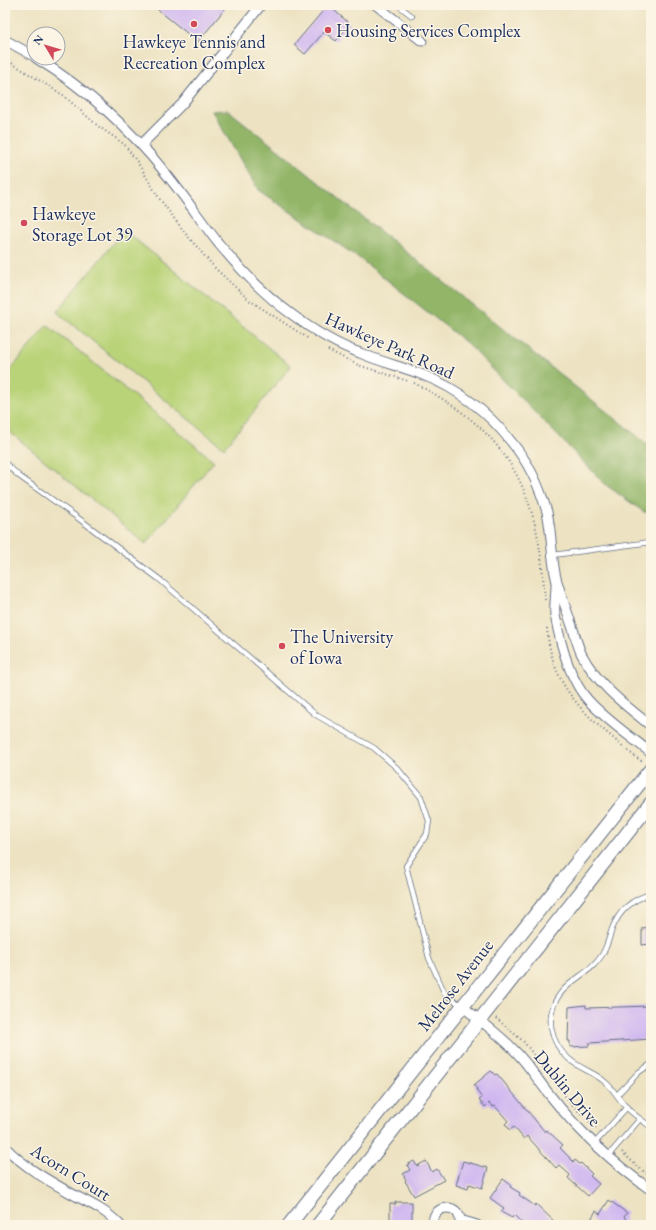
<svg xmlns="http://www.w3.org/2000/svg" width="656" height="1230" font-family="'EB Garamond',serif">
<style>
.green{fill:#b9d378;stroke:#6a816b}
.forest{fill:#92b568;stroke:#567263}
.building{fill:#cdb4f1}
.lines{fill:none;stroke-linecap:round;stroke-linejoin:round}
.service-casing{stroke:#646e81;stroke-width:6}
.minor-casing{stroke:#646e81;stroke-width:11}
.secondary-casing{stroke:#646e81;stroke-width:15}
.path{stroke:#646e81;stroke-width:2;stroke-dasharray:1 3;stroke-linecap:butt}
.service{stroke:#fff;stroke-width:4.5}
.minor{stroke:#fff;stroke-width:9}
.secondary{stroke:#fff;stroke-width:13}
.poi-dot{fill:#d1495b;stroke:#fcf5e5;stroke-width:1.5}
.labels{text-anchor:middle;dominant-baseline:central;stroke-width:3;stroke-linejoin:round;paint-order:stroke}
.poi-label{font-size:18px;fill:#1b2f5e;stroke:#fcf5e5;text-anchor:start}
.street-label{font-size:18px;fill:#1b2f5e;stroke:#fcf5e5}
</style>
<rect width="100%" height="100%" fill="#fcf5e5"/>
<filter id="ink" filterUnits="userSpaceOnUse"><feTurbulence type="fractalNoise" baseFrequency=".025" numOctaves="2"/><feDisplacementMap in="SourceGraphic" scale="8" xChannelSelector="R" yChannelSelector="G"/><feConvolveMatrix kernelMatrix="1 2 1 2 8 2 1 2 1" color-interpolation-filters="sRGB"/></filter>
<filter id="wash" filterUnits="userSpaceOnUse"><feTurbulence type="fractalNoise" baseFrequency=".012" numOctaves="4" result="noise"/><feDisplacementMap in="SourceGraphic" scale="16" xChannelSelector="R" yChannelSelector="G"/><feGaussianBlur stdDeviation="0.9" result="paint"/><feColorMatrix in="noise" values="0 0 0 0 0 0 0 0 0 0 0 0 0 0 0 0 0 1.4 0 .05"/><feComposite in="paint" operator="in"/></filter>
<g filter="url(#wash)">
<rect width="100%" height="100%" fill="#ede3c3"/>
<g class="green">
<path d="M124 230 291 366 224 448 57 312Z"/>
<path d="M47 325 214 461 146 544 5 428V377Z"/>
</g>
<path class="forest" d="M228 110 651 447V512H644L606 485 468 344 359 258 258 190 212 111Z"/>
<g id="blocks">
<g class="building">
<path d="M152 5H228L198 42Z"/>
<path d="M328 5 350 24 336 41 324 32 305 54 294 45Z"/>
<path d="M651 927V944L642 945V928Z"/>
<path d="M586 1005V1008L651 1006V1039L589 1043V1046L570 1047V1041H568L569 1007Z"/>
<path d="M491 1071 495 1075 497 1074 545 1132 547 1130 550 1134H551L563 1145 560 1148 574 1162 575 1160 580 1164 581 1163 592 1174 590 1176 599 1184 588 1196 568 1178 570 1175 559 1165 556 1168 527 1136 524 1139 514 1127 510 1130 505 1124 508 1121 495 1106 493 1107 489 1103 485 1107 479 1100 482 1098 476 1090 477 1089 474 1085Z"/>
<path d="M414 1161 417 1166 426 1161 432 1172 437 1169 444 1180 414 1196 405 1181 406 1180 403 1174 410 1170 407 1165Z"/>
<path d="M463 1161 488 1168 482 1188 469 1184 468 1189 456 1185Z"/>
<path d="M503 1179 511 1185 510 1187 520 1193 519 1195 535 1206 536 1204 558 1225H524L514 1215 512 1218 501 1212 504 1208 490 1198Z"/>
<path d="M609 1200 627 1213 624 1217 626 1219 622 1225H593L595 1221 591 1219 596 1211 600 1214Z"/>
<path d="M395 1202H412V1225H390V1204H396Z"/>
</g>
</g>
</g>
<g filter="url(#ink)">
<use href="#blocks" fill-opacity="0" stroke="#646e81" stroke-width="1"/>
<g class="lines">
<g class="service-casing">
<g id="service">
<path d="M398 5 412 16"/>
<path d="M5 463 19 476 78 518 159 579 316 715 374 748 397 768 421 797 429 821 427 834 406 866 429 958 445 994 462 1006"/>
<path d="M553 555 651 542"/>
<path d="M651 894C632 899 619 911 612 929 609 938 607 947 602 955 591 973 572 978 560 994 544 1015 550 1043 569 1059 580 1069 594 1072 605 1082 614 1089 619 1100 627 1108 634 1115 643 1121 651 1127"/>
<path d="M617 1095 639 1072 651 1064"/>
<path d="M594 1144 627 1107"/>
<path d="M608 1156 640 1119"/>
</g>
</g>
<g class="minor-casing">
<g id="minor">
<path d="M376 5 422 41"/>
<path d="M5 40 34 56"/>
<path d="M36 58C88 90 129 127 167 175 185 197 201 221 219 244 240 269 263 294 290 313 311 329 335 344 360 353 381 362 403 367 423 375 459 389 490 414 513 444 529 463 540 488 547 512 552 533 551 556 556 578 560 593 566 608 571 623 575 634 577 645 582 655 598 685 625 705 651 726"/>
<path d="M142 144 182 104 261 5"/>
<path d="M556 585C556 594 554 606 555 615 560 642 569 679 588 700 606 720 630 736 651 753"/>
<path d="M462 1006C479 1020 498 1033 513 1049 527 1062 537 1079 549 1094 578 1131 613 1163 651 1190"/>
<path d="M5 1147C25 1168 51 1182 76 1196 92 1204 108 1212 120 1225"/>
<path d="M460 1220 477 1225"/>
<path d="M434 1225C429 1204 463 1201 460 1225"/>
<path d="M650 1225 651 1223"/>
</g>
</g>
<g class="secondary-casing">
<g id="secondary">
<path d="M289 1225 651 769"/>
<path d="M318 1225 651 803"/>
</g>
</g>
<g class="path">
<path d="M5 59 63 95 98 126 124 144 138 163 159 198 185 233 215 268 249 300 309 339"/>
<path d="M328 350 358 365 408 381"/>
<path d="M414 383C475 414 517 453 534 521 541 547 543 574 545 600"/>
<path d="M547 628C551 679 575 706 612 737 622 746 632 755 643 762"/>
<path d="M496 1018 524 1042 572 1105 598 1130"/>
<path d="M622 1152 639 1168 651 1176"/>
</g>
<use href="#service" class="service"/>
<use href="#minor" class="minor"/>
<use href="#secondary" class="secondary"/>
</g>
</g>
<g class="poi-dot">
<circle cx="194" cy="24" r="4"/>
<circle cx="328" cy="30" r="4"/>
<circle cx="24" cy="223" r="4"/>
<circle cx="282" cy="646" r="4"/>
</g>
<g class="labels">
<g class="poi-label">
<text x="336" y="30">Housing Services Complex</text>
<text x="194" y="41" text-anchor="middle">Hawkeye Tennis and<tspan x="194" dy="21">Recreation Complex</tspan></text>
<text x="32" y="213">Hawkeye<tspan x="32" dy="21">Storage Lot 39</tspan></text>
<text x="290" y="636">The University<tspan x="290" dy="21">of Iowa</tspan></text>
</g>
<g class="street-label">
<text transform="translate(390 345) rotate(24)">Hawkeye Park Road</text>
<text transform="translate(455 985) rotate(-52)">Melrose Avenue</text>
<text transform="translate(568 1088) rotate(50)">Dublin Drive</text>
<text transform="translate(71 1172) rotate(32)">Acorn Court</text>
</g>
</g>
<rect width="656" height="1230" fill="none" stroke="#fcf5e5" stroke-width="20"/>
<g transform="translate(46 46) rotate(308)"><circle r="19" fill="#fcf5e5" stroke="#a2a6af"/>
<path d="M0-3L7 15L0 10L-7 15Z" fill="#d1495b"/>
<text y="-6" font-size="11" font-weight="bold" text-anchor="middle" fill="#1b2f5e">N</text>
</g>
</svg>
